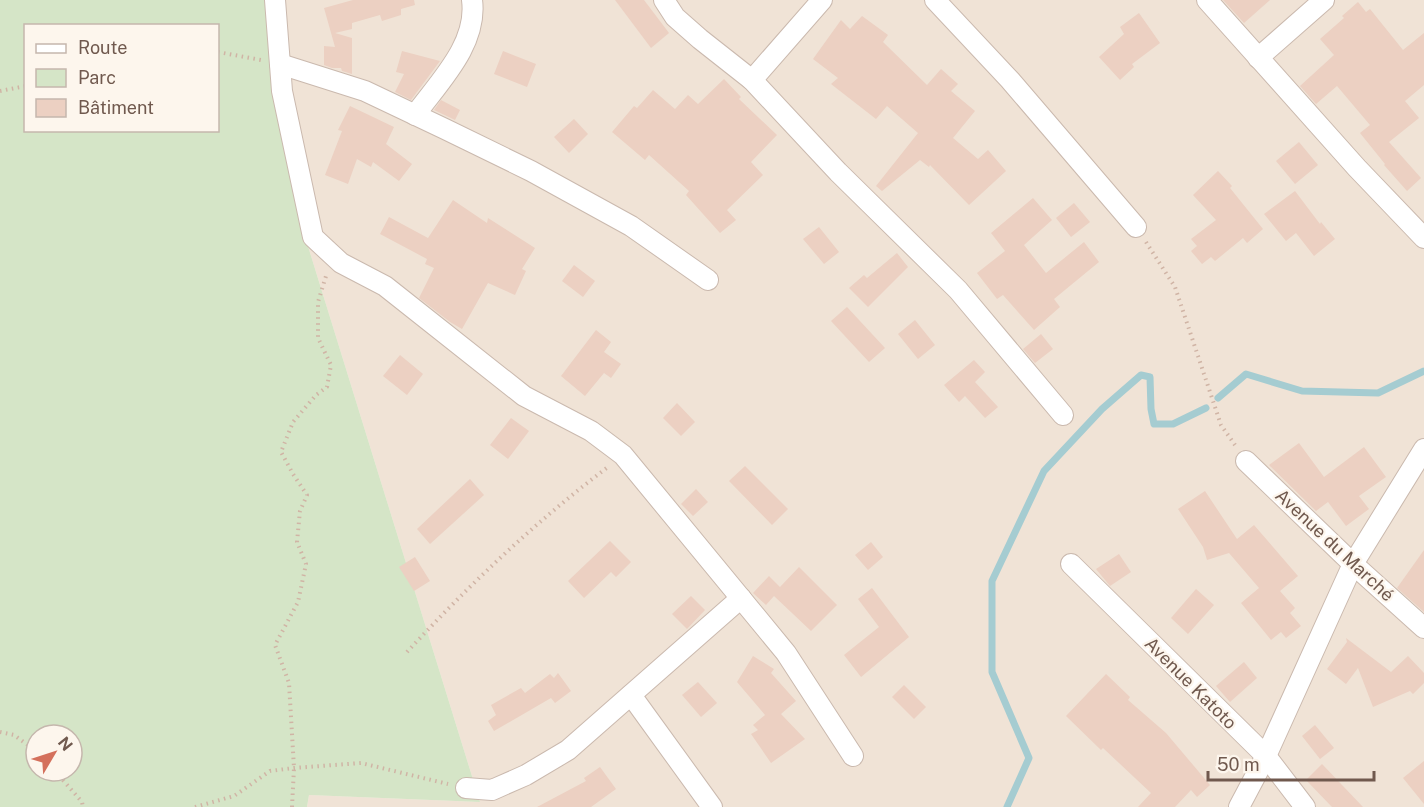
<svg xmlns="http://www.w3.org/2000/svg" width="1424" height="807" font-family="'Public Sans',sans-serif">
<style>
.residential{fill:#f0e3d6}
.green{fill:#d5e5c7;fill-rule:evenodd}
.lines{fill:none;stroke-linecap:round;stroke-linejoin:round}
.stream{stroke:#a5ccd1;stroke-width:7}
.building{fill:#ecd0c2}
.street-casing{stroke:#cab9ae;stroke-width:22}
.path{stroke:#d0b4a5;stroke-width:4;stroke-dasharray:1.5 4.5;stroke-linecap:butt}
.street{stroke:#fff;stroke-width:20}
.labels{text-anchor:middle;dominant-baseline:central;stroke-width:4.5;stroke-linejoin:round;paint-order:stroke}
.street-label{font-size:18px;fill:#70594e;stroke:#fdf6ed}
</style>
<rect width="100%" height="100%" fill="#f9f1e7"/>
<path class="residential" d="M278 0H1424V807H307L309 795 480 802 303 230Z"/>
<path class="green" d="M0 0H278L303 230 480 802 309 795 307 807H0ZM26 26H218V130H26ZM36 735H72V771H36Z"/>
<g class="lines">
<g class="stream">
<path d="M1218 398 1246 374 1302 391 1378 393 1424 371"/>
<path d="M1007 807 1029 758 992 672V581L1044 471 1102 409 1141 375 1150 377 1151 409 1154 424H1173L1206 408"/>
</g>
</g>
<g class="building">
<path d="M353 0H414L415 5 401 9V15L382 21 380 15 352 23V29L335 33 352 38V74L342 71 341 68H332L324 65V46L335 47 324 8Z"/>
<path d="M615 0H644L669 33 651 48Z"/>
<path d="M1223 0H1270L1244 23Z"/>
<path d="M1358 2 1366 12 1370 9 1403 50 1424 33V85L1405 101 1419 118 1389 142 1421 178 1407 191 1384 165 1385 164 1360 133 1370 125 1337 86 1316 104 1300 86 1334 55 1320 39 1344 18 1342 16Z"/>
<path d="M1139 13 1160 43 1132 64 1134 67 1120 80 1099 57 1124 34 1120 27Z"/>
<path d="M862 16 888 35 883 42 927 85 941 69 958 84 951 91 975 111 953 138 978 159 988 150 1006 171 969 205 930 165 929 167 920 160 882 191 876 186 918 133 887 106 876 119 831 84 838 78 813 59 841 20 850 29Z"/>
<path d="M402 51 440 61 411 100 395 92 404 74 396 72Z"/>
<path d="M503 51 536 64 527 87 494 74Z"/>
<path d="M724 79 741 97 739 99 777 135 751 162 763 175 727 210 736 220 720 233 686 195 689 191 649 155 645 160 612 132 634 106 637 108 653 90 675 109 688 95 698 104Z"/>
<path d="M441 100 460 110 455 120 434 110Z"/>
<path d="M350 106 394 127 386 144 412 164 399 181 373 162 371 167 357 159 348 184 325 175 342 131 338 130Z"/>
<path d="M574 119 588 134 569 153 554 137Z"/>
<path d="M1299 142 1318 165 1295 184 1276 161Z"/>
<path d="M1218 171 1232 186 1230 188 1263 229 1247 243 1243 238 1215 261 1211 257 1202 264 1191 251 1197 246 1191 239 1216 220 1193 195Z"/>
<path d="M1295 191 1320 224 1321 222 1335 239 1314 256 1296 233 1286 241 1264 214Z"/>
<path d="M1033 198 1052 220 1024 245 1046 273 1084 242 1099 262 1054 299 1060 307 1034 330 1003 295 997 299 977 273 1005 251 991 233Z"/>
<path d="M453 200 487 223 488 218 535 248 522 269 526 271 515 295 488 283 462 329 450 322 419 298 434 268 425 264 427 259 380 234 389 217 428 238Z"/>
<path d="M1074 203 1090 222 1071 237 1056 218Z"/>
<path d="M819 227 839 252 824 264 803 239Z"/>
<path d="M897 253 908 267 868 307 849 288 864 275 867 278Z"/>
<path d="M574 265 595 281 583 297 562 281Z"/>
<path d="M847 307 885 348 869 362 831 321Z"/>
<path d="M915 320 935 345 918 359 898 334Z"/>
<path d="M596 330 611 342 604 352 621 364 611 378 604 373 585 396 561 376Z"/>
<path d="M1041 334 1053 349 1035 363 1023 349Z"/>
<path d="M400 355 423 374 407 395 383 376Z"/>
<path d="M974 360 985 372 975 382 998 407 985 418 965 396 959 402 944 385Z"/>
<path d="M677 403 695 422 681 436 663 418Z"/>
<path d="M511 418 529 431 508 459 490 445Z"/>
<path d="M1299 443 1324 477 1364 447 1386 477 1359 496 1369 509 1346 526 1328 502 1316 511 1269 465Z"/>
<path d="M745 466 788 509 772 525 729 481Z"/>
<path d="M470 479 484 495 430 544 417 529Z"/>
<path d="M696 489 708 502 693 516 681 504Z"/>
<path d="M1205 491 1237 539 1254 525 1298 576 1280 591 1295 608 1290 613 1301 626 1286 638 1281 632 1271 640 1241 603 1259 588 1229 553 1207 560 1203 547 1178 509Z"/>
<path d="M610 541 631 562 616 577 611 572 584 598 568 581Z"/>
<path d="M871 542 883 557 868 570 855 555Z"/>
<path d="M1424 550V612L1397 588Z"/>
<path d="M1119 554 1131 572 1110 586 1096 569Z"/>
<path d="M415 557 430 581 414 591 399 567Z"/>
<path d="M799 567 837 605 811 631 774 596 766 605 753 593 769 576 780 587Z"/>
<path d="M872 588 909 637 861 677 844 655 879 627 858 599Z"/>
<path d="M1196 589 1214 605 1188 634 1171 618Z"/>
<path d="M691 596 705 610 687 629 672 614Z"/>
<path d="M1346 638 1391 672 1408 656 1424 673V683L1413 694 1410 691 1373 707 1358 668 1346 684 1327 669 1347 642Z"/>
<path d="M753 656 774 669 771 673 796 701 781 714 805 739 771 763 751 734 758 730 753 725 765 715 737 682Z"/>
<path d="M1244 662 1257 678 1230 702 1216 686Z"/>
<path d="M558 673 571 691 555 703 551 698 494 731 488 721 496 715 491 705 521 688 525 693 550 674 554 678Z"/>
<path d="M1106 674 1130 697 1128 700 1166 733 1210 785 1197 797 1191 790 1175 807H1138L1151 793 1103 748 1101 750 1066 716Z"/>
<path d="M698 682 717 703 701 717 682 695Z"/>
<path d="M904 685 926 707 914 719 892 697Z"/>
<path d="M1315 725 1334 748 1320 759 1302 736Z"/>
<path d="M1424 761V804L1403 778Z"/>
<path d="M1322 764 1363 807H1332L1306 780Z"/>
<path d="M600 767 616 789 591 807H537L586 781 584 778Z"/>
</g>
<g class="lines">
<g class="street-casing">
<g id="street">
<path d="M275 0 282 91 313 237 341 263 385 286 524 396 591 431 623 455 786 653 853 756"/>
<path d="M664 0 675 17 700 39 752 80 838 172 958 290 1063 415"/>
<path d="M935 0 1010 80 1136 227"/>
<path d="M1207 0 1357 168 1424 238"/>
<path d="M1258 58 1324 0"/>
<path d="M280 64 365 91 445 129 531 171 631 226 708 280"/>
<path d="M752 80 822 0"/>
<path d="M415 115C439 82 478 44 472 0"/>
<path d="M1246 461 1353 564 1424 628"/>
<path d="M1071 564 1266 756 1305 807"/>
<path d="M631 695 712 807"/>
<path d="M466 788 492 790 526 775 568 750 741 598"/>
<path d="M1239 807 1266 756 1353 564 1424 449"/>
</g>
</g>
<g class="path">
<path d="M218 52 261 60"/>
<path d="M0 91 26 86"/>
<path d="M1146 242 1175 287 1221 425 1235 445"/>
<path d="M407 652C469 585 535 522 608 467"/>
<path d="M0 732 14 735 36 751"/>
<path d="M55 771 82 802 83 807"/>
<path d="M195 807 234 796 270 771 294 768 361 763 448 784"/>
<path d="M292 807 294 768 289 683 275 645 298 602 306 564 297 542 300 511 307 495 293 474 281 452 293 422 316 395 327 387 331 365 318 338V302L326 276"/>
</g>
<use href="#street" class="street"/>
</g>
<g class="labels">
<g class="street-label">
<text transform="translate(1335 545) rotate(43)">Avenue du Marché</text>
<text transform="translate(1191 683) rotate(45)">Avenue Katoto</text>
</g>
</g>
<rect x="24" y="24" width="195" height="108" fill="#fdf6ed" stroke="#c5b7ad" stroke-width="1.5"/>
<rect x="36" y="44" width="30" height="9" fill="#ffffff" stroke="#c5b7ad" stroke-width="1.5"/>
<text x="78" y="54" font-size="18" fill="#70594e">Route</text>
<rect x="36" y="69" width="30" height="18" fill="#d5e5c7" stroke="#c5b7ad" stroke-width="1.5"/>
<text x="78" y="84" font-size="18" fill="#70594e">Parc</text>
<rect x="36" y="99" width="30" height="18" fill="#ecd0c2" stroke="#c5b7ad" stroke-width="1.5"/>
<text x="78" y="114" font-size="18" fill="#70594e">Bâtiment</text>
<g transform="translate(54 753) rotate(51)"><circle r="28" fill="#fdf6ed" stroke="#c5b7ad" stroke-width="1.5"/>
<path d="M0-4.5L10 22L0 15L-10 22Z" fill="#d4705b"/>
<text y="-9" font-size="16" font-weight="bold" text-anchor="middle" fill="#70594e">N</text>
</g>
<path d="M1208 771v9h166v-9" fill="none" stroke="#70594e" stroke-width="3"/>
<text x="1217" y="771" font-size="18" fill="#70594e" stroke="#fdf6ed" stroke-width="4.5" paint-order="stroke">50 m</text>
</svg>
